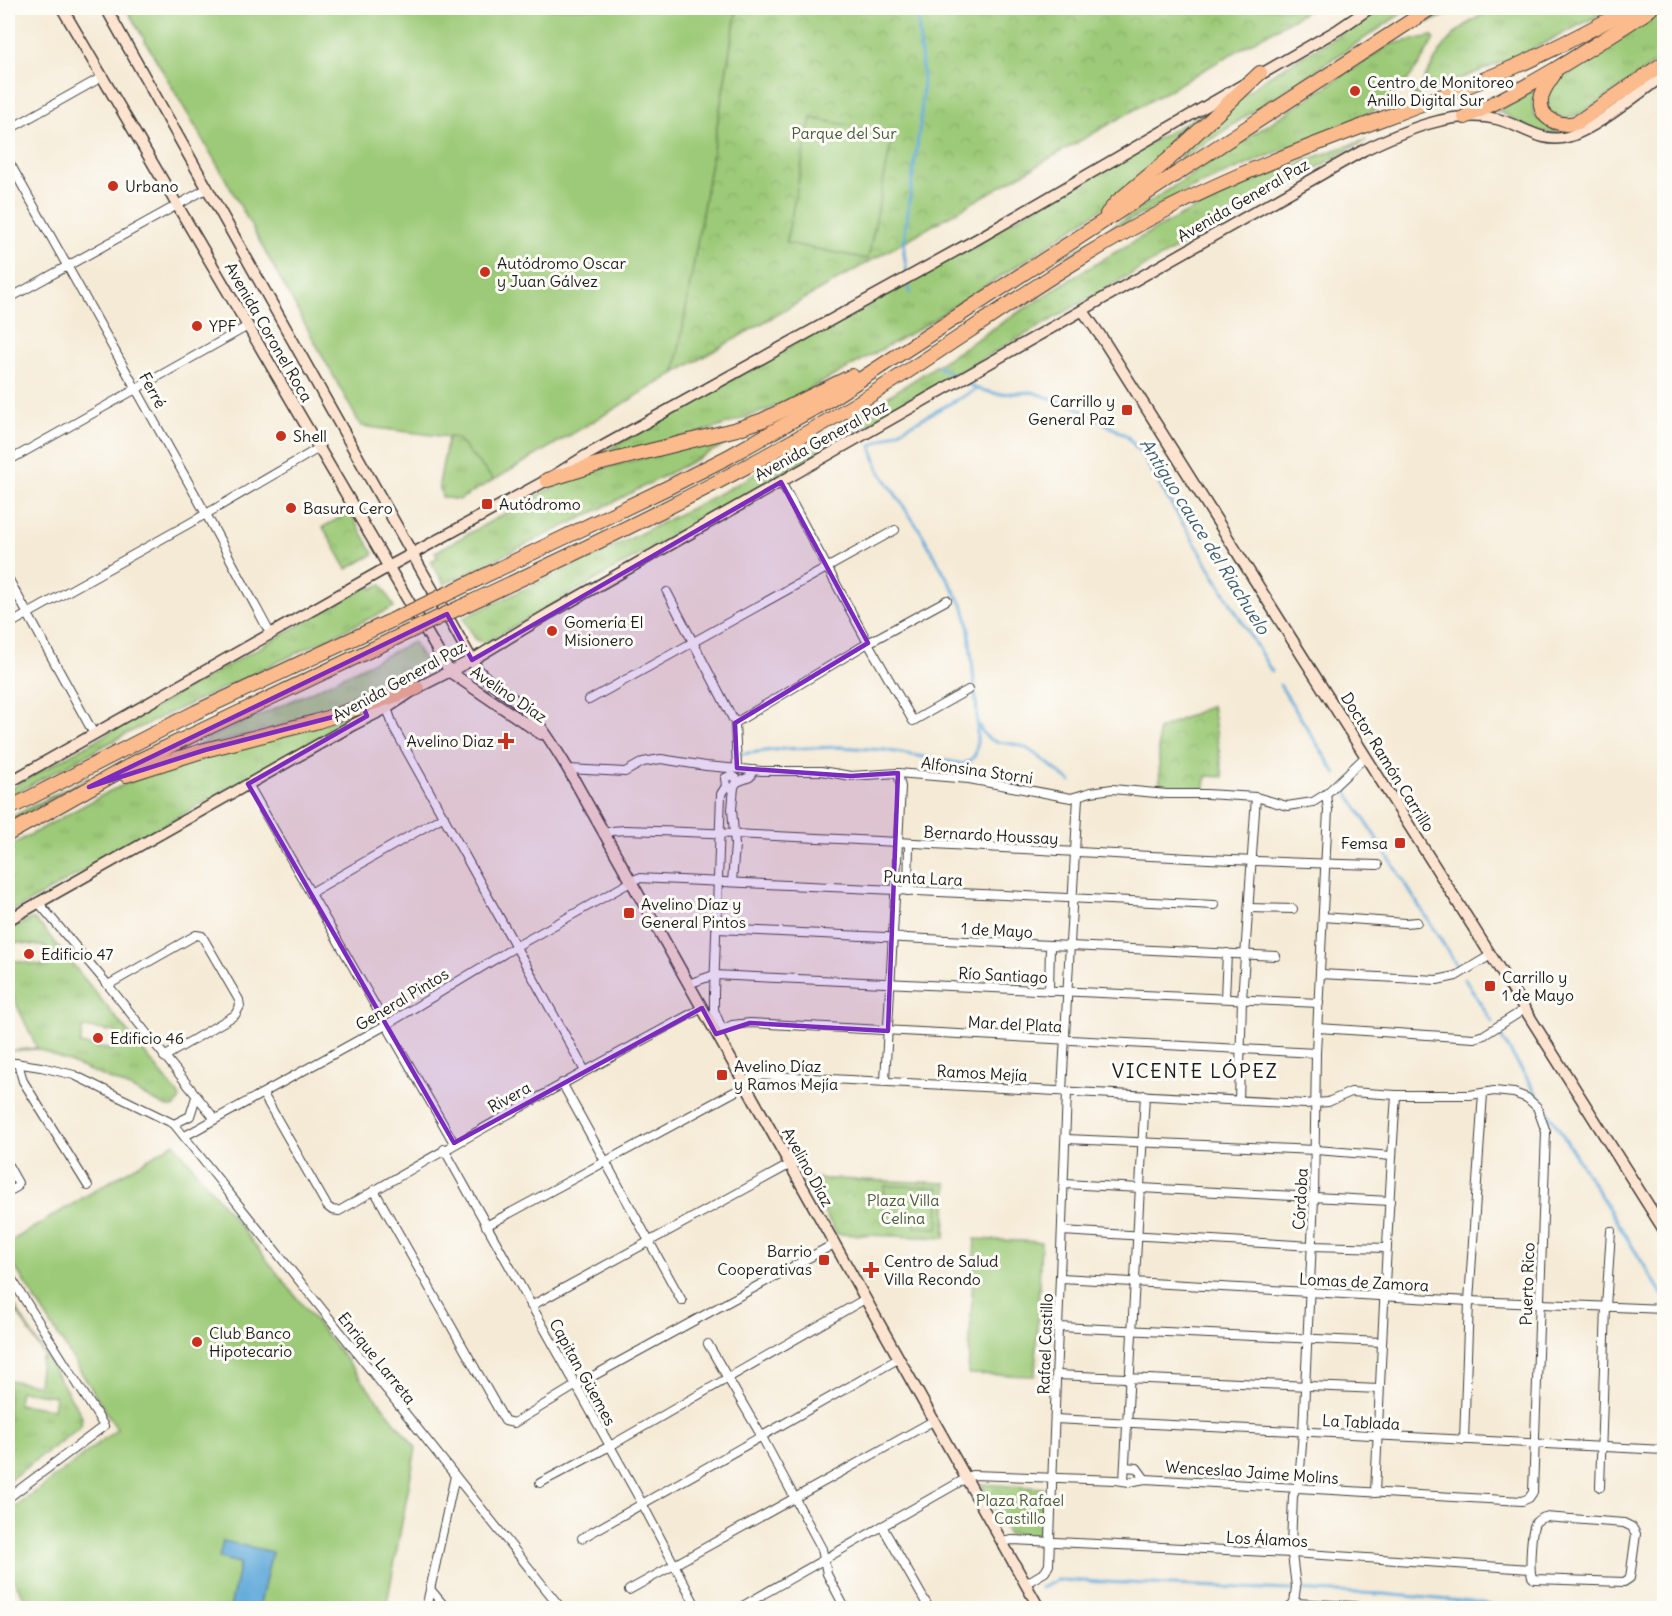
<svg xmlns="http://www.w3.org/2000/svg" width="1672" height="1616" font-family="Delius,sans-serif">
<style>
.grass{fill:url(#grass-tufts);stroke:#5c734a;stroke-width:1.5;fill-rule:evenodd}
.park{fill:url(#park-crowns);stroke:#5c734a;stroke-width:1.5}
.pitch{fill:#9dca78;stroke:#5c734a;stroke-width:1.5}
.water{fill:#64abdb;stroke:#40647c;stroke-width:1.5}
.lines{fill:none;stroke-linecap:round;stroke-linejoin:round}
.stream{stroke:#64abdb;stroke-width:3}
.street-casing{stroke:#3d3b38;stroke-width:10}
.secondary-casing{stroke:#3d3b38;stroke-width:13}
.highway-casing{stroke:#3d3b38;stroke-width:16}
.street{stroke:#fff;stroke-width:8}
.secondary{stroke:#fde4d1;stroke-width:10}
.highway{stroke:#fbbb8d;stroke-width:14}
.highway-bridge-casing{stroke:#3d3b38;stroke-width:16;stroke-linecap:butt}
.highway-bridge{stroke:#fbbb8d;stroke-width:14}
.marked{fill:#7b2cbf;fill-opacity:0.2;stroke:#7b2cbf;stroke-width:4.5;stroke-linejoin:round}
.poi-dot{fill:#c8321e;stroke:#fdfcf7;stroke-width:2}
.labels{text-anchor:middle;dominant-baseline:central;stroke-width:6;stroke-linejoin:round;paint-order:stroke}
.poi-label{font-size:16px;fill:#1c1c1c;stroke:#fdfcf7;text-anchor:start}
.park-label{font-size:16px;fill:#49593c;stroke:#fdfcf7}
.street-label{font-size:16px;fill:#1c1c1c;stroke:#fdfcf7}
.water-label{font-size:18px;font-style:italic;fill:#3c5c72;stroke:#fdfcf7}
.quarter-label{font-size:20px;letter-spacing:1.5px;fill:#1c1c1c;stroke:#fdfcf7}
</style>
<defs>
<pattern id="grass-tufts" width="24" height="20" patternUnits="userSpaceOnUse" patternTransform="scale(1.5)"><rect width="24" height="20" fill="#9dca78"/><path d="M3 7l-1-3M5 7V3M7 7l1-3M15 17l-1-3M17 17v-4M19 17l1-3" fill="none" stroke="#87ad67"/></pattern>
<pattern id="park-crowns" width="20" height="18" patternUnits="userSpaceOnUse" patternTransform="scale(1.5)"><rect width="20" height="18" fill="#9dca78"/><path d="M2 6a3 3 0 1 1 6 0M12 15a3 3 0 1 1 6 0" fill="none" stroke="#87ad67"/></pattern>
</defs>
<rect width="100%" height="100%" fill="#fdfcf7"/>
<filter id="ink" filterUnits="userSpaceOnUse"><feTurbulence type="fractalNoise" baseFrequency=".0167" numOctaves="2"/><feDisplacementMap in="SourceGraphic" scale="12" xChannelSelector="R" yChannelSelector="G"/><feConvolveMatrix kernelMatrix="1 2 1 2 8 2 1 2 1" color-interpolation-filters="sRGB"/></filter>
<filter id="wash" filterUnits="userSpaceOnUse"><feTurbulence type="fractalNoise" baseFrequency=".008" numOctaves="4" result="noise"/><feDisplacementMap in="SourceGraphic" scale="24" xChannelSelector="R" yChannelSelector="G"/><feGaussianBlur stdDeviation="1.35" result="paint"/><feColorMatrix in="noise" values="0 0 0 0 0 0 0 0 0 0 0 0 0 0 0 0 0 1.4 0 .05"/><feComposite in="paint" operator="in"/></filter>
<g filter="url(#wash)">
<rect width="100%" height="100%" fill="#f5ead5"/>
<g class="grass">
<path d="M1379 8H1410L1181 159 1179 157 1246 93 1269 76 1345 31Z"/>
<path d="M1446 8H1466L1421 25Z"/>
<path d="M1494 8H1613L1525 53 1412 98C1426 80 1434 58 1448 41 1460 27 1477 17 1494 8Z"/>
<path d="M1664 8V56C1647 68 1584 117 1567 118 1562 119 1555 114 1550 112 1546 101 1547 95 1553 85Z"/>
<path d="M1432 36 1434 39 1419 65 1399 91 1370 113 1187 190 1123 224 1058 262 1391 44Z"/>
<path d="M1536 89 1532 102 1535 117 1555 131 1571 130 1570 132C1554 134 1541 134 1527 127 1516 122 1508 113 1496 112Z"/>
<path d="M1215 106 1132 188 1026 260 920 328 808 390 772 408 713 429 586 462Z"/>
<path d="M1366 140 485 643 476 640 463 618C587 560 712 502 830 432 944 365 1050 286 1167 223 1229 189 1298 161 1366 140Z"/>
<path d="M755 429 598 510 444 584 431 561 438 557 435 552 573 476Z"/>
<path d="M448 437H456L529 459 459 500 442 497 439 484Z"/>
<path d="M381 584 394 607 128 733 8 797V790L370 585 372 589Z"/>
<path d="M413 642 427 665 426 668 415 673 417 678 368 701 199 748 198 744 208 739 313 691Z"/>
<path d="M361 713 8 914V847L112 790 151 773 179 763Z"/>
<path d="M89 777 8 825V819Z"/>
<path d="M30 919H34L43 928 178 1094 180 1098 175 1107H167L124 1085 38 1049 8 1051 37 1048 8 986V931ZM14 942 46 947 44 966 11 960ZM83 1027 115 1032 112 1050 80 1044Z"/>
<path d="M8 1295 82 1416 81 1426 8 1481V1380L38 1385 41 1359 45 1357 18 1313 11 1318 8 1343 9 1321 8 1320ZM20 1391 55 1396 53 1409 18 1404Z"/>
</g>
<g class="park">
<path d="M737 8H1312L675 373Z"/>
<path d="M350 512 374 554 347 569 323 527Z"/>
<path d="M1212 705 1223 777 1206 776 1205 789 1160 787 1158 730Z"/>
<path d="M803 1178 947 1183 945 1238 837 1234Z"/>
<path d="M981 1484 1043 1488 1041 1537 1008 1534Z"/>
</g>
<g class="pitch">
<path d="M126 8H737L675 373 494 480 456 438 361 426 221 171Z"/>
<path d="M811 118 893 134 868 259 786 243Z"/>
<path d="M174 1143 416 1448 386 1608H31L8 1571V1513L117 1429 8 1256V1243Z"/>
<path d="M885 1186 939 1187 938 1228 915 1227V1215L884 1214Z"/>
<path d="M975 1239 1041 1242 1035 1376 968 1374Z"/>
</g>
<path class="water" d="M223 1541 272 1552 259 1608H230L240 1563 219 1558Z"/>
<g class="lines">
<g class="stream">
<path d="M910 293 904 253 905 232 921 117 923 79 917 8"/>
<path d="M939 367 957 378"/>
<path d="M963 381 977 389 998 394 1032 392 1074 406 1127 436 1142 455 1272 672"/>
<path d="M1280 685 1336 774"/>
<path d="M979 725C988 750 1008 738 1026 748 1042 757 1056 771 1071 782"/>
<path d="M741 754 782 749 840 747 884 750 963 764 970 761 975 755 977 746V711L968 622 964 608 921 532 879 470 871 446 977 389"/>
<path d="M1344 787 1457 966"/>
<path d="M1465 979 1492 1022"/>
<path d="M1500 1035 1664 1297"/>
<path d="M1041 1588 1057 1580 1382 1594 1484 1603 1497 1608"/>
</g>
</g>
</g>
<g filter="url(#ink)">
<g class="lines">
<g class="street-casing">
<g id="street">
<path d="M8 130 102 77"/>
<path d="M8 160 206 514 271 635"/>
<path d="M8 299 208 188"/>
<path d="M8 461 248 326"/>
<path d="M781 482 868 643 913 721 968 690"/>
<path d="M8 578 94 734"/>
<path d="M667 592 735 723 737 768"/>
<path d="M8 625 206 514 319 448"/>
<path d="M589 700 895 530"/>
<path d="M387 708 394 728 585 1071"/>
<path d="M735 723 868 643 947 600"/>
<path d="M568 769 625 772 643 762 661 759 706 766 762 771H821L851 776 898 773 969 779 1071 798 1091 792 1112 789 1167 794H1206L1256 797 1287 806 1313 802 1326 794 1366 756"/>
<path d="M737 782 750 777 753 770"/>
<path d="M248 784 454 1143"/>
<path d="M603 834 612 831 625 830C876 837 1127 859 1378 865"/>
<path d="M732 882 735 845 732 809 734 787"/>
<path d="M908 891 909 844"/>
<path d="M312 892 444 816"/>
<path d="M38 902 108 985 215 1119"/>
<path d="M1249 908 1293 909"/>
<path d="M1323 917 1405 923 1417 922"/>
<path d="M717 929 1276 956"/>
<path d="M1320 974 1437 980 1456 976 1491 955"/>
<path d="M688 984 714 975 1319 1003"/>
<path d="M108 985 196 935 202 936 239 1000 240 1006 235 1015 164 1057"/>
<path d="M1049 991 1050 946"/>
<path d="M1225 998 1227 953"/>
<path d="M1318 1028 1474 1038 1484 1035 1525 1009"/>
<path d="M722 1029 714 1010V992L721 794 726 786 725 778 731 775 736 778 737 782 734 787 730 788 726 786"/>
<path d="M716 1034 732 1025 750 1023 1316 1053"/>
<path d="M8 1062 41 1067 74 1075 174 1124 561 1608"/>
<path d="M18 1063 23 1081 88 1186"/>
<path d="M885 1081 901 787 898 773"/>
<path d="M562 1083 682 1301"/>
<path d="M1062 1091 1078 797"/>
<path d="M263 1094 327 1206 332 1210 339 1211C459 1141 579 1074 702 1008"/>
<path d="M1239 1100 1242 1000 1256 797"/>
<path d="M174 1124 190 1116 196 1097"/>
<path d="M185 1136 386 1025 515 947 638 878 1215 905"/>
<path d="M1066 1139 1316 1150 1392 1156"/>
<path d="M444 1149 643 1505 697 1608"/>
<path d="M8 1165 18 1183 17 1187 8 1192"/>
<path d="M1064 1184 1390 1201"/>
<path d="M374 1190 505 1421 514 1423 575 1386 834 1244"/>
<path d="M486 1226 736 1091 754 1075 1305 1104 1328 1102 1351 1092 1396 1095H1470L1494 1091 1514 1093 1527 1098 1537 1107 1546 1132 1533 1492 1529 1498 1522 1501 1145 1479 1129 1482 1116 1480 972 1475 739 1608"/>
<path d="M1062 1231 1311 1246 1387 1248"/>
<path d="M8 1273 104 1426 8 1498"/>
<path d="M1061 1278 1469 1301 1664 1309"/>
<path d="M531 1306 789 1165"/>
<path d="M1059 1327 1381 1342"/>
<path d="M708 1344 762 1437 822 1549 827 1574 845 1608"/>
<path d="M1057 1375 1379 1389"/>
<path d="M1055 1419 1664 1450"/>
<path d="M1464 1440 1469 1301 1483 1093"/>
<path d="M1125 1467 1137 1468 1145 1479"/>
<path d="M1124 1481 1145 1095"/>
<path d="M540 1483 610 1446 865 1299"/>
<path d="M1600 1487 1606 1307 1611 1231"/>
<path d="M1375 1493C1381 1360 1387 1227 1396 1095"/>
<path d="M1545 1517 1624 1523 1632 1527 1636 1534 1630 1578 1624 1582 1534 1579 1532 1577C1529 1569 1531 1528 1536 1522 1539 1519 1541 1518 1545 1517Z"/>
<path d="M882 1526 929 1608"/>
<path d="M582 1538 898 1359"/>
<path d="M1002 1542 1012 1540 1292 1553 1530 1569"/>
<path d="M1025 1584 1045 1572 1049 1565 1067 1092"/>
<path d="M430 1589 446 1608"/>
<path d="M629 1590 933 1421"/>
<path d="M1294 1603 1296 1587 1291 1546 1293 1496 1299 1482 1303 1432 1314 1198 1316 1053 1328 810 1326 794"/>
<path d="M1294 1603 1354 1606 1363 1608"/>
<path d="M426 1608 455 1476"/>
<path d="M1287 1608 1294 1603"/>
</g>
</g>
<g class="secondary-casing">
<g id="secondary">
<path d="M62 8 450 672 541 734"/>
<path d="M106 8 477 669C490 685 509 694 524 708 542 725 555 748 568 769L1039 1608"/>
<path d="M1083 311 1102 338 1664 1230"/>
<path d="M8 783 388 567 547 480 587 455 979 238 1339 29 1370 8"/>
<path d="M8 920 353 725 387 708 417 688 472 660 550 613 1364 150C1403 131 1453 109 1497 119 1521 125 1542 144 1567 137 1596 129 1639 93 1664 75"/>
</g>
</g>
<g class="highway-casing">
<g id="highway">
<path d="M1554 74C1549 82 1542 90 1541 99 1538 120 1562 128 1578 122L1664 63"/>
<path d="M1465 117C1529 88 1586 51 1645 13L1651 8"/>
<path d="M1107 214 1117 202 1168 160 1260 73"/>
<path d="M547 480 598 464 737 429 763 420 852 376"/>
<path d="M453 591 671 486 728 457 832 398 1431 8"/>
<path d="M461 607C595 544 729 481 856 404 959 341 1056 267 1164 211 1274 154 1393 118 1507 70 1550 52 1590 30 1631 8"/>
<path d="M126 775 205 750 315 722 417 688"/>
<path d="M8 809 196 712 397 618"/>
<path d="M8 834 138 761 404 634"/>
</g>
</g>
<use href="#street" class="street"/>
<use href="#secondary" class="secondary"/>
<use href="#highway" class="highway"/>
<g class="highway-bridge-casing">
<g id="highway-bridge">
<path d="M397 618 453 591"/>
<path d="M404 634 461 607"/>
</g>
</g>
<use href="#highway-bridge" class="highway-bridge"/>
</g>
</g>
<path class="marked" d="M781 482 868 643 735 723 737 768 851 776 898 773 888 1031 750 1023 716 1034 702 1008 454 1143 248 784 367 716 364 709 205 750 89 787 447 614 472 660Z"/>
<g class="poi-dot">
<circle cx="1355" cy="91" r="6"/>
<circle cx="113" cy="186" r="6"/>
<circle cx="485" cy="272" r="6"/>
<circle cx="197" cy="326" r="6"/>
<rect x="1121" y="404" width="12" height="12" rx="3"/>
<circle cx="281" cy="436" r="6"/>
<rect x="481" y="498" width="12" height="12" rx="3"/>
<circle cx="291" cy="508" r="6"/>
<circle cx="552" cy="631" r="6"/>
<path d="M503 732h6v6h6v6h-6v6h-6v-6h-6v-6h6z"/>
<rect x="1394" y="837" width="12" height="12" rx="3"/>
<rect x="623" y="907" width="12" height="12" rx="3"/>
<circle cx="29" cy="954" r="6"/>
<rect x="1484" y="980" width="12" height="12" rx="3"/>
<circle cx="98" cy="1038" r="6"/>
<rect x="716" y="1069" width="12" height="12" rx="3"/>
<rect x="818" y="1254" width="12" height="12" rx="3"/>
<path d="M868 1261h6v6h6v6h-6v6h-6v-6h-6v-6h6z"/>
<circle cx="197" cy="1342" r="6"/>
</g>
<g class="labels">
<g class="poi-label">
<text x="1367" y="82">Centro de Monitoreo<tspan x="1367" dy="18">Anillo Digital Sur</tspan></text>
<text x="125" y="186">Urbano</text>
<text x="497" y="263">Autódromo Oscar<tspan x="497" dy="18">y Juan Gálvez</tspan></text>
<text x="209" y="326">YPF</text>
<text x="1115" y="401" text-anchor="end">Carrillo y<tspan x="1115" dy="18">General Paz</tspan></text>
<text x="293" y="436">Shell</text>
<text x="499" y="504">Autódromo</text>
<text x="303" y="508">Basura Cero</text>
<text x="564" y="622">Gomería El<tspan x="564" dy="18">Misionero</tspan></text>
<text x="494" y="741" text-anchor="end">Avelino Diaz</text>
<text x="1388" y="843" text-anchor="end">Femsa</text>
<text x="641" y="904">Avelino Díaz y<tspan x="641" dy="18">General Pintos</tspan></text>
<text x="41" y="954">Edificio 47</text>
<text x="1502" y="977">Carrillo y<tspan x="1502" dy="18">1 de Mayo</tspan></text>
<text x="110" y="1038">Edificio 46</text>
<text x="734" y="1066">Avelino Díaz<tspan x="734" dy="18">y Ramos Mejía</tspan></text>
<text x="812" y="1251" text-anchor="end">Barrio<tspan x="812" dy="18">Cooperativas</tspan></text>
<text x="884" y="1261">Centro de Salud<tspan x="884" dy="18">Villa Recondo</tspan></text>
<text x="209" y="1333">Club Banco<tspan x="209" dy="18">Hipotecario</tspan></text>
</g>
<g class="park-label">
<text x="844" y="133">Parque del Sur</text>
<text x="903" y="1200">Plaza Villa<tspan x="903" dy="18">Celina</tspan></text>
<text x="1020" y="1500">Plaza Rafael<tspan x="1020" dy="18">Castillo</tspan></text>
</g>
<g class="street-label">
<text transform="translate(1243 200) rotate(-30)">Avenida General Paz</text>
<text transform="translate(269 332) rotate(60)">Avenida Coronel Roca</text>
<text transform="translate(153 390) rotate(61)">Ferré</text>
<text transform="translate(821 440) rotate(-29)">Avenida General Paz</text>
<text transform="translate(399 681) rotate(-29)">Avenida General Paz</text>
<text transform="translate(509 694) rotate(34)">Avelino Díaz</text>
<text transform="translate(1388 762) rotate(58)">Doctor Ramón Carrillo</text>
<text transform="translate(977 770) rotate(8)">Alfonsina Storni</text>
<text transform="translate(991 835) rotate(3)">Bernardo Houssay</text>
<text transform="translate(923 878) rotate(3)">Punta Lara</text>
<text transform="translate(997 930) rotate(3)">1 de Mayo</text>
<text transform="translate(1003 975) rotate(3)">Río Santiago</text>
<text transform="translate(402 999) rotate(-31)">General Pintos</text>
<text transform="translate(1015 1024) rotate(3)">Mar del Plata</text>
<text transform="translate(982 1073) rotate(3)">Ramos Mejía</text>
<text transform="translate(509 1097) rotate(-29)">Rivera</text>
<text transform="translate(808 1167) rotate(61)">Avelino Díaz</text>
<text transform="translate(1300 1199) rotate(-87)">Córdoba</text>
<text transform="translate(1364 1282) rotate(3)">Lomas de Zamora</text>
<text transform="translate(1527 1284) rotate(-88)">Puerto Rico</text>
<text transform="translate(1045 1344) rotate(-88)">Rafael Castillo</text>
<text transform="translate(377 1358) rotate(51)">Enrique Larreta</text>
<text transform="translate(583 1372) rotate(61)">Capitan Güemes</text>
<text transform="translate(1361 1422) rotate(3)">La Tablada</text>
<text transform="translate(1252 1472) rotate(4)">Wenceslao Jaime Molins</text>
<text transform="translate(1267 1539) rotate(3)">Los Álamos</text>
</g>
<g class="water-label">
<text transform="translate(1205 536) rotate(58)">Antiguo cauce del Riachuelo</text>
</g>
<g class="quarter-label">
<text x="1195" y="1070">VICENTE LÓPEZ</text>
</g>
</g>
<rect width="1672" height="1616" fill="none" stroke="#fdfcf7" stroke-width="30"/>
</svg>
